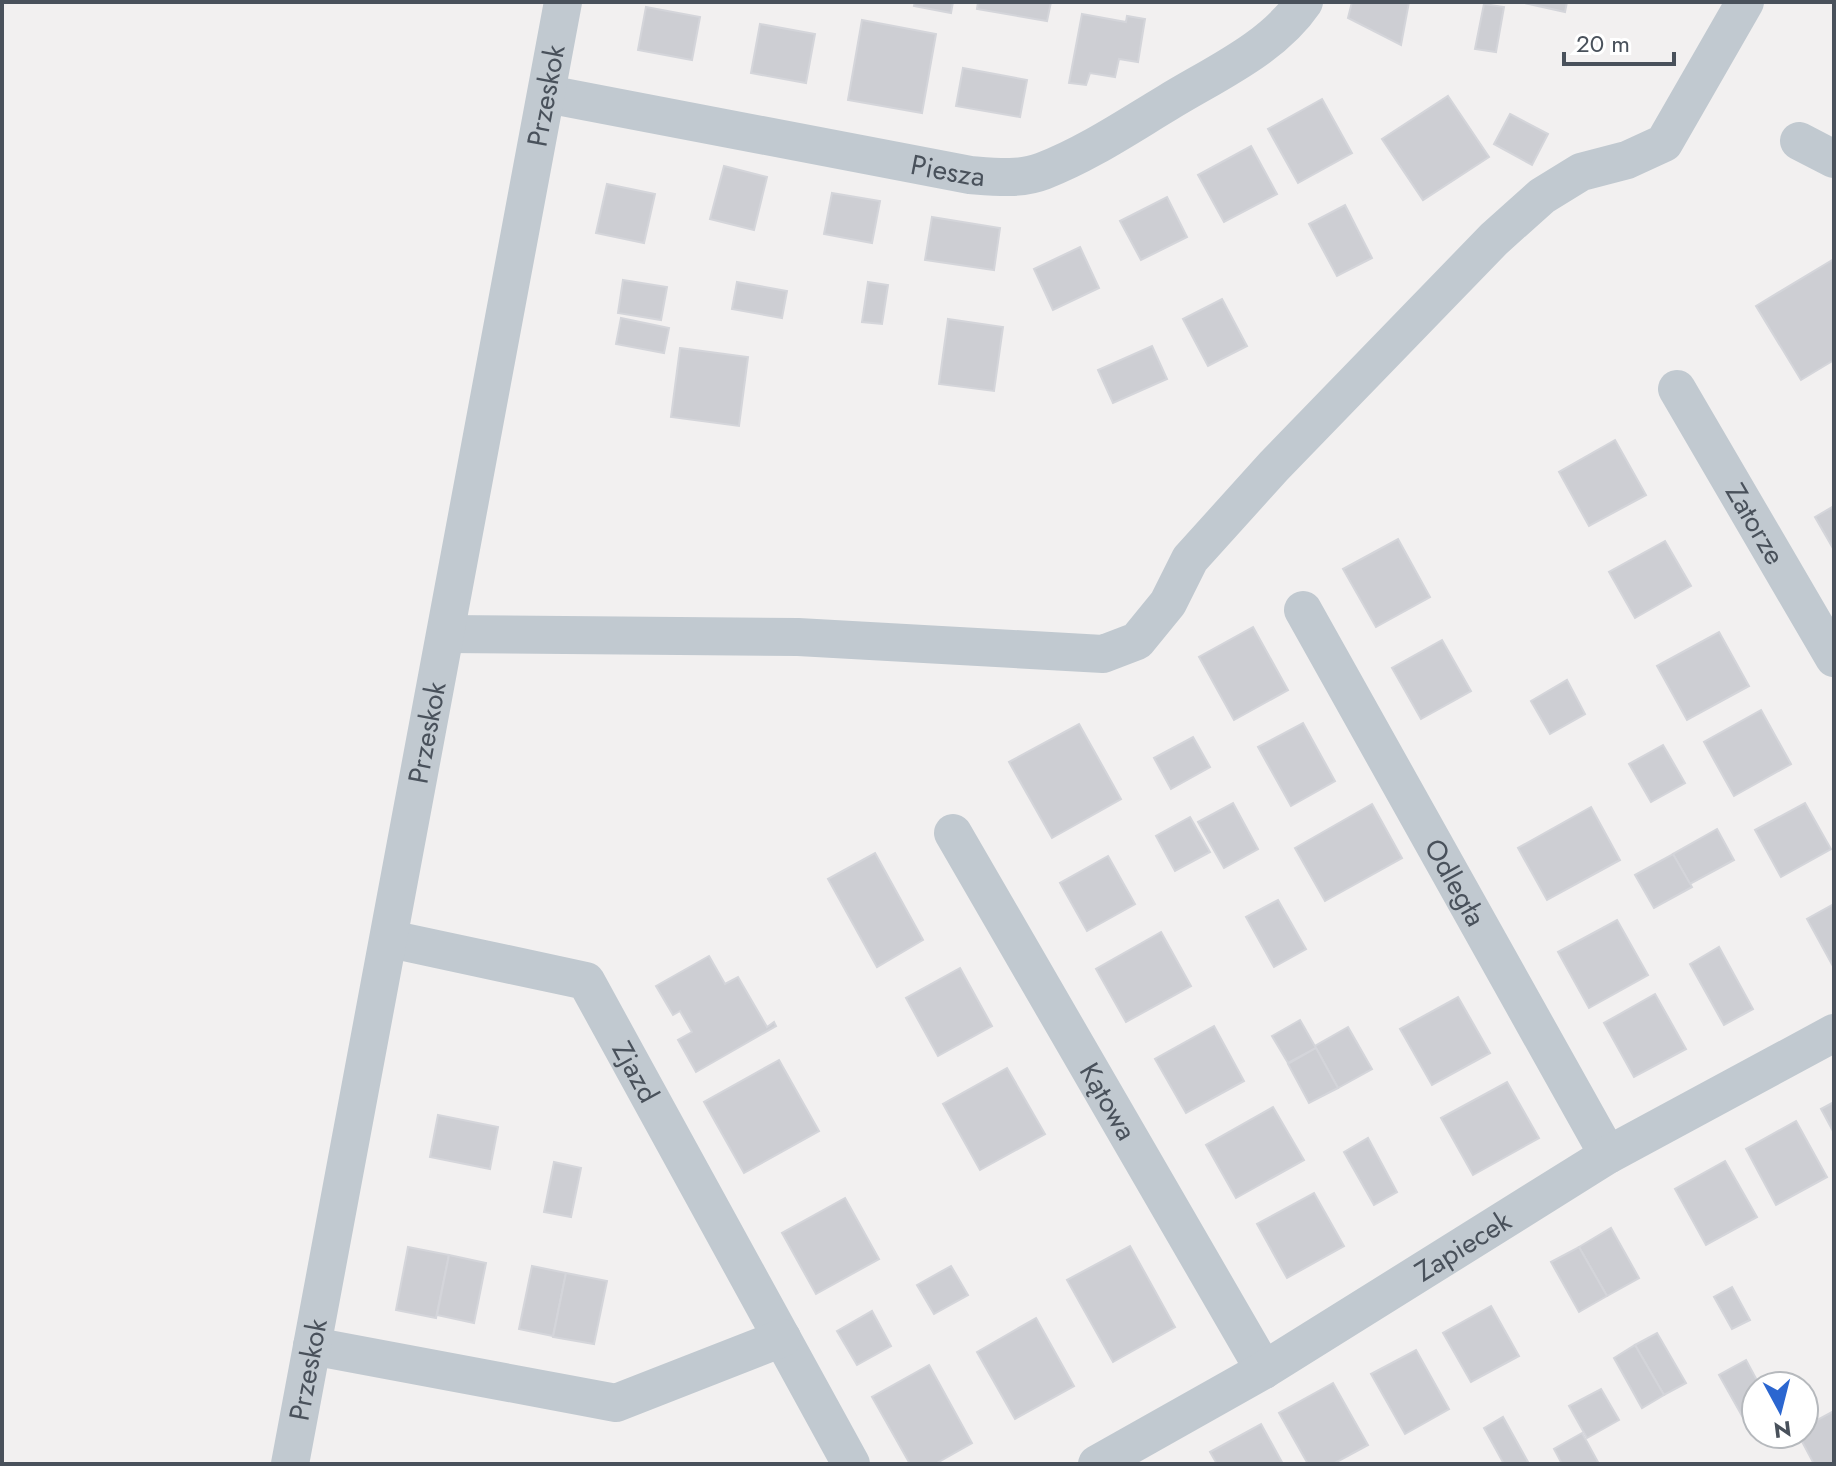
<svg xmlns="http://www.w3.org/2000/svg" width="1836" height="1466" font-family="Jost,sans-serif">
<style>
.building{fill:#cdced3;stroke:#d4d5da;stroke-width:2}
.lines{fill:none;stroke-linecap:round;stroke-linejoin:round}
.minor{stroke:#c1c9d0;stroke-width:38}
.labels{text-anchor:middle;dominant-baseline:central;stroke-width:8;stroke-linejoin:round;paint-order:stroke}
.street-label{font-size:28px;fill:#49515b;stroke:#fff}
</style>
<rect width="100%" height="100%" fill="#f2f0f0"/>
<g class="building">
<path d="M915 2H953L951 13 914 6Z"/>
<path d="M978 2H1051L1047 21 977 9Z"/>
<path d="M1352 2H1409L1401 45 1348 18Z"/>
<path d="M1520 2H1567L1565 12Z"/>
<path d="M1484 4 1504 7 1496 52 1475 49Z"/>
<path d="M646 7 700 17 692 60 638 50Z"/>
<path d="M1082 14 1126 22 1127 16 1145 19 1138 62 1119 59 1115 77 1090 73 1086 85 1069 83Z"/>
<path d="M862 20 936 34 922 113 848 100Z"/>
<path d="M760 24 815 34 806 83 751 73Z"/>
<path d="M963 68 1027 80 1020 117 956 106Z"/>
<path d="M1448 96 1489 157 1423 200 1382 139Z"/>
<path d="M1322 99 1352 153 1298 183 1268 129Z"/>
<path d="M1510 114 1548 134 1532 165 1494 144Z"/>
<path d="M1251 146 1277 194 1224 222 1198 175Z"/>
<path d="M724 166 767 177 754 230 710 219Z"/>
<path d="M607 184 655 194 644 243 596 233Z"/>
<path d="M832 193 880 201 872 243 824 234Z"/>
<path d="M1167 197 1187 237 1141 260 1120 221Z"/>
<path d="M1345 205 1372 258 1337 276 1309 224Z"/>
<path d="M932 217 1000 228 994 270 925 260Z"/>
<path d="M1080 247 1099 288 1053 310 1034 269Z"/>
<path d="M1834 259V360L1801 380 1756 306Z"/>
<path d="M623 280 667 287 661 320 618 313Z"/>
<path d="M737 282 787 291 782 318 732 309Z"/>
<path d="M868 282 888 285 882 324 862 322Z"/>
<path d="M1222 299 1247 346 1208 366 1183 319Z"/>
<path d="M621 318 669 328 664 353 616 344Z"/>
<path d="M948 319 1003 327 994 391 939 384Z"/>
<path d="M1152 346 1167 379 1113 403 1098 370Z"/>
<path d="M680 348 748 357 739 426 671 417Z"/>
<path d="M1615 440 1646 495 1589 526 1559 472Z"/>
<path d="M1834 506V550L1815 517Z"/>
<path d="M1398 539 1430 597 1376 627 1343 569Z"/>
<path d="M1665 541 1691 586 1635 618 1609 572Z"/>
<path d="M1253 627 1288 690 1234 720 1199 657Z"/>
<path d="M1719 632 1749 686 1687 720 1657 666Z"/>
<path d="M1442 640 1471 691 1421 719 1392 668Z"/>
<path d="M1567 680 1585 714 1550 734 1531 701Z"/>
<path d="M1761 710 1791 764 1734 796 1704 742Z"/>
<path d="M1303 723 1335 781 1291 806 1258 747Z"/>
<path d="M1079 724 1121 799 1052 838 1009 762Z"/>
<path d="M1193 737 1210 767 1171 789 1154 758Z"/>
<path d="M1663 745 1685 783 1651 802 1629 764Z"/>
<path d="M1233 803 1258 849 1224 868 1198 822Z"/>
<path d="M1805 803 1831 849 1781 877 1755 830Z"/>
<path d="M1372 804 1402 858 1325 901 1295 848Z"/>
<path d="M1591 807 1620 860 1547 900 1518 848Z"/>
<path d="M1190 817 1210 852 1175 871 1156 836Z"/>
<path d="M1717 829 1734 860 1690 884 1673 854Z"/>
<path d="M875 853 923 940 877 967 828 879Z"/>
<path d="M1673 854 1692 887 1654 908 1635 875Z"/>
<path d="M1108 856 1135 904 1087 931 1060 883Z"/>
<path d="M1278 900 1306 949 1274 967 1246 917Z"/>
<path d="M1834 904V968L1807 919Z"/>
<path d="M1617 920 1648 975 1589 1008 1558 952Z"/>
<path d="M1161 932 1191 986 1126 1022 1096 969Z"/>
<path d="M1719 947 1753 1009 1724 1025 1690 964Z"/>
<path d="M709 956 725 984 738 977 767 1027 774 1022 776 1026 696 1072 678 1040 692 1032 680 1011 673 1015 656 986Z"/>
<path d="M960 968 992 1026 938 1056 906 998Z"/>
<path d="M1655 994 1686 1049 1634 1077 1604 1023Z"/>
<path d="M1458 997 1490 1053 1432 1085 1400 1029Z"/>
<path d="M1300 1020 1316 1048 1288 1063 1272 1036Z"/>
<path d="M1214 1026 1244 1081 1186 1113 1155 1059Z"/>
<path d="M1348 1027 1372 1069 1338 1088 1315 1046Z"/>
<path d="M1316 1048 1338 1088 1309 1103 1288 1064Z"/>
<path d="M779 1060 819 1131 744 1173 704 1102Z"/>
<path d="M1007 1068 1045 1134 980 1170 943 1104Z"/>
<path d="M1507 1082 1539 1138 1473 1175 1441 1118Z"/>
<path d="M1834 1102V1133L1821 1109Z"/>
<path d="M1273 1107 1304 1160 1236 1198 1206 1145Z"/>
<path d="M438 1115 498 1127 490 1169 430 1157Z"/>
<path d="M1796 1121 1827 1177 1776 1205 1746 1149Z"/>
<path d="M1368 1138 1397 1192 1374 1205 1344 1152Z"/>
<path d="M1725 1161 1757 1217 1706 1245 1675 1189Z"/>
<path d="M554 1162 581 1168 571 1217 544 1212Z"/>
<path d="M1314 1193 1344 1246 1287 1278 1257 1224Z"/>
<path d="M845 1198 879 1259 816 1294 782 1233Z"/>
<path d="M1611 1228 1639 1278 1607 1296 1579 1247Z"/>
<path d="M1130 1246 1175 1327 1113 1362 1067 1280Z"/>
<path d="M408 1247 449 1255 436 1318 396 1310Z"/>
<path d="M1579 1247 1607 1296 1579 1312 1551 1262Z"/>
<path d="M449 1255 486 1263 474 1323 437 1315Z"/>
<path d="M532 1266 566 1273 553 1336 519 1329Z"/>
<path d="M951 1266 968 1295 934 1314 917 1285Z"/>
<path d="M566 1273 607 1281 594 1344 553 1337Z"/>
<path d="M1732 1287 1750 1320 1732 1329 1714 1297Z"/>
<path d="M1491 1306 1519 1356 1471 1382 1443 1333Z"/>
<path d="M872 1311 891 1346 857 1365 837 1331Z"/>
<path d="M1036 1318 1074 1386 1015 1419 977 1352Z"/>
<path d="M1657 1333 1686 1383 1664 1395 1635 1345Z"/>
<path d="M1635 1345 1664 1395 1642 1408 1614 1358Z"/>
<path d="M1416 1350 1449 1409 1405 1434 1371 1374Z"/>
<path d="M1746 1360 1760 1386H1756V1418L1746 1423 1719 1375Z"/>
<path d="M929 1365 972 1443 935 1464H910L872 1397Z"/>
<path d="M1333 1383 1368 1445 1333 1464H1308L1279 1413Z"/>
<path d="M1601 1389 1619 1420 1587 1438 1569 1406Z"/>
<path d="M1834 1411V1464H1814L1798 1434H1804V1427Z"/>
<path d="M1503 1417 1528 1462 1525 1464H1504L1484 1428Z"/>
<path d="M1261 1424 1283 1464H1217L1210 1452Z"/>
<path d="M1582 1433 1599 1464H1562L1554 1449Z"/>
</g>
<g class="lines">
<g class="minor">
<path id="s1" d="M547 94 970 175C995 177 1020 180 1043 171 1087 154 1127 127 1167 103 1214 74 1272 49 1304 2"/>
<path d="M1799 141 1834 159"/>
<path id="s2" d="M1677 389 1834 658"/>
<path id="s3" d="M1303 610 1608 1155"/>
<path d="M446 634 798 637 1103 654 1137 641 1168 603 1190 559 1274 466 1494 239 1542 196 1581 172 1627 160 1664 143 1745 2"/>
<path id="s4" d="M953 833 1264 1370"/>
<path id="s5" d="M390 939 586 981 851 1464"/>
<path d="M312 1346 616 1403 782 1338"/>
<path id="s6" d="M290 1464 563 2"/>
<path id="s7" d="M1097 1464 1264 1370 1608 1155 1834 1033"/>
</g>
</g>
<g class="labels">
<g class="street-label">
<text stroke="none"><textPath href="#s6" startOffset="1392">Przeskok</textPath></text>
<text stroke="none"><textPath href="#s1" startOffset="408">Piesza</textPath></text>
<text stroke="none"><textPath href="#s2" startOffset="156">Zatorze</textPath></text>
<text stroke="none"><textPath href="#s6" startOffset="744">Przeskok</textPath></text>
<text stroke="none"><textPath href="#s3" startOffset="312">Odległa</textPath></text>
<text stroke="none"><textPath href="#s5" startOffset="304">Zjazd</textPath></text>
<text stroke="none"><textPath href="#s4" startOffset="310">Kątowa</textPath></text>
<text stroke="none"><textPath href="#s7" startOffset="426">Zapiecek</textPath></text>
<text stroke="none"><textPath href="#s6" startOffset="96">Przeskok</textPath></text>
</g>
</g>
<rect width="1836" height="1466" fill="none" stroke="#49515b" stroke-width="8"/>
<g transform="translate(1780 1410) rotate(173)"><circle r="38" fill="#ffffff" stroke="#b6b9bd" stroke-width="2"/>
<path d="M0-6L14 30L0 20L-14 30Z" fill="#2b66d0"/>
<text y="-12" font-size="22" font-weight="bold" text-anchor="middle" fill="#49515b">N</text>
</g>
<path d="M1564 52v12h110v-12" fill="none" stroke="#49515b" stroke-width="4"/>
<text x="1576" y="52" font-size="24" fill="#49515b" stroke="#ffffff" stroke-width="6" paint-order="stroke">20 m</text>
</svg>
